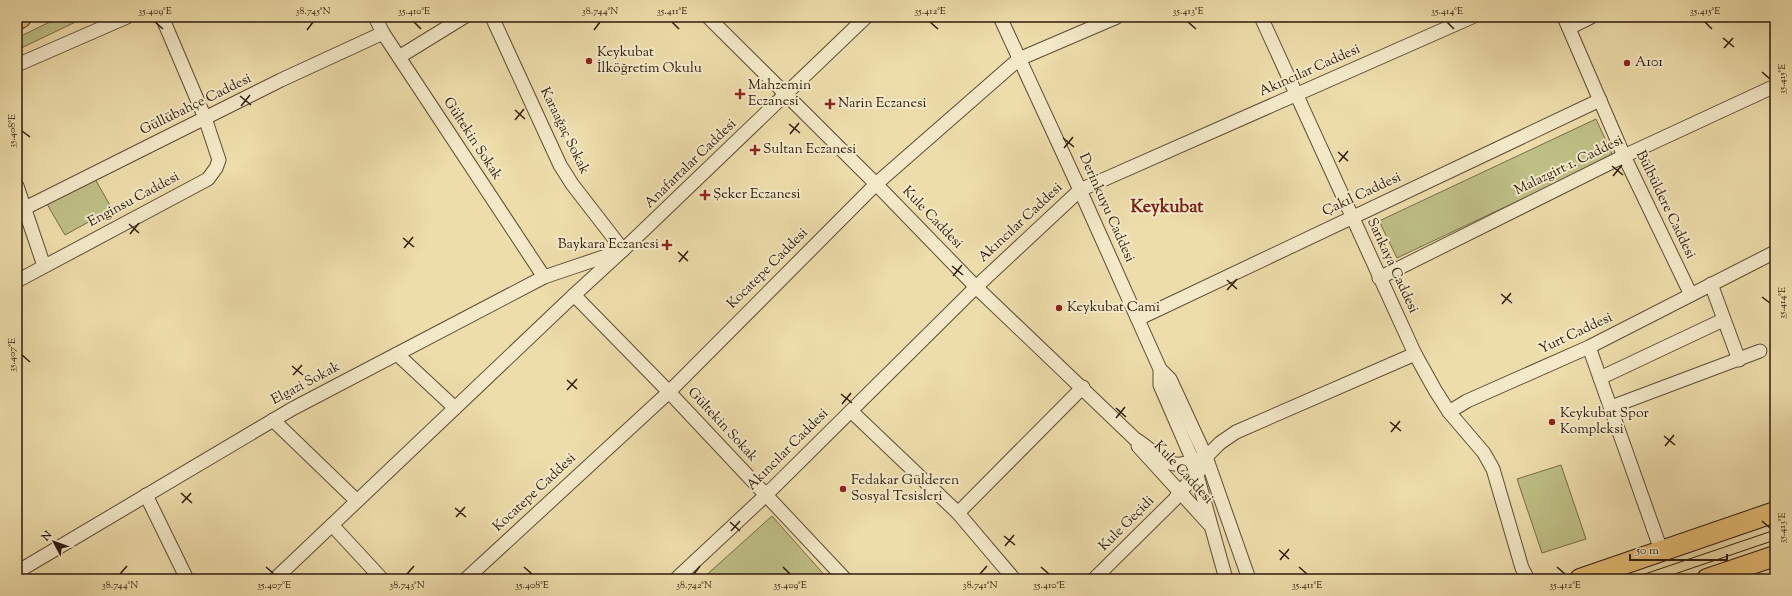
<svg xmlns="http://www.w3.org/2000/svg" width="1792" height="596" font-family="'Sorts Mill Goudy',serif">
<style>
.green{fill:#bebf85;stroke:#766c4a}
.lines{fill:none;stroke-linecap:round;stroke-linejoin:round}
.street-casing{stroke:#5e4b35;stroke-width:15}
.primary-casing{stroke:#2e1a0e;stroke-width:22}
.highway-casing{stroke:#2e1a0e;stroke-width:24}
.street{stroke:#f3e9c8;stroke-width:13}
.primary{stroke:#e6be75;stroke-width:20}
.highway{stroke:#e6be75;stroke-width:22}
.tram{stroke:#2e1a0e;stroke-width:1}
.ticks{fill:none;stroke:#2e1a0e;stroke-width:1.5}
.poi-dot{fill:#8f2418;stroke:#f3e9c8;stroke-width:1.5}
.labels{text-anchor:middle;dominant-baseline:central;stroke-width:4;stroke-linejoin:round;paint-order:stroke}
.poi-label{font-size:14px;fill:#2e1a0e;stroke:#f3e9c8;text-anchor:start}
.street-label{font-size:14px;fill:#2e1a0e;stroke:#f3e9c8}
.district-label{font-size:18px;font-weight:bold;fill:#7a1f14;stroke:#f3e9c8}
.neatline{fill:none;stroke:#2e1a0e;stroke-width:1.5}
.ticks-label{font-size:10px;text-anchor:middle;fill:#2e1a0e}
</style>
<rect width="100%" height="100%" fill="#edddaa"/>
<filter id="stains"><feTurbulence type="fractalNoise" baseFrequency=".005" numOctaves="4"/><feColorMatrix values="0 0 0 0 .2 0 0 0 0 .09 0 0 0 0 .02 0 0 0 .5 -.17"/></filter>
<radialGradient id="worn" r=".72"><stop offset=".6" stop-color="#630" stop-opacity="0"/><stop offset="1" stop-color="#630" stop-opacity=".3"/></radialGradient>
<g class="green">
<path d="M60 17H86L17 50V38Z"/>
<path d="M1596 119 1613 156 1397 258 1379 221Z"/>
<path d="M94 177 112 209 65 235 47 204Z"/>
<path d="M1561 465 1586 539 1542 553 1517 479Z"/>
<path d="M772 516 828 579H702Z"/>
</g>
<g class="lines">
<g class="street-casing">
<g id="street">
<path d="M375 17 383 33 544 277"/>
<path d="M492 17 560 165 572 184 623 250"/>
<path d="M708 17 876 184 976 287 1135 439C1149 446 1164 467 1181 464 1189 463 1198 459 1206 457"/>
<path d="M1000 17 1080 190 1160 369V385L1193 461 1226 579"/>
<path d="M1261 17 1415 354 1435 390 1449 412 1467 401 1589 347 1775 252"/>
<path d="M1564 17 1624 156 1691 295"/>
<path d="M1569 28 1591 17"/>
<path d="M399 57 464 17"/>
<path d="M17 65 127 17"/>
<path d="M17 186 44 266"/>
<path d="M25 208 281 80 383 33"/>
<path d="M1379 278 1624 156 1775 86"/>
<path d="M17 281 208 179 216 168 219 160 205 118 162 17"/>
<path d="M1711 284 1739 360"/>
<path d="M574 295 669 392 845 579"/>
<path d="M1138 319 1600 100"/>
<path d="M1589 347 1661 550"/>
<path d="M397 354 455 408"/>
<path d="M1160 369 1170 379 1206 457 1249 579"/>
<path d="M1600 378 1723 320"/>
<path d="M1611 407 1760 351"/>
<path d="M851 411 958 513 1014 579"/>
<path d="M1449 412 1484 453 1493 469 1522 568 1528 579"/>
<path d="M273 420 357 501"/>
<path d="M1138 446 1209 524"/>
<path d="M146 495 187 579"/>
<path d="M958 513 1083 387"/>
<path d="M332 525 382 579"/>
<path d="M17 572 292 409 544 277 618 252"/>
<path d="M275 579 574 295 623 250 866 17"/>
<path d="M466 579 669 392 876 184 1019 59 1117 17"/>
<path d="M676 579 766 495 976 287 1080 190 1472 17"/>
<path d="M1094 579 1175 499 1180 491 1197 475 1206 457 1220 443 1236 432 1415 354"/>
</g>
</g>
<g class="primary-casing">
<g id="primary">
<path d="M1580 579 1775 512"/>
<path d="M1707 579 1775 556"/>
</g>
</g>
<g class="highway-casing">
<path id="highway" d="M17 18 20 17"/>
</g>
<use href="#street" class="street"/>
<use href="#primary" class="primary"/>
<use href="#highway" class="highway"/>
<g class="tram">
<path d="M1630 579 1775 530"/>
<path d="M1660 579 1775 540"/>
</g>
</g>
<path class="ticks" d="M155 22 163 29M414 22 421 29M672 22 679 29M930 22 938 29M1188 22 1196 29M1447 22 1454 29M1705 22 1712 29M307 30 313 22M594 30 600 22M1723 38 1734 47M1724 48 1733 38M1762 72 1770 79M240 96 251 105M241 106 250 95M515 110 525 119M515 120 524 109M789 124 800 133M22 131 30 137M790 134 799 123M1063 138 1074 147M1064 148 1073 137M1338 152 1348 161M1339 162 1348 151M1612 166 1623 175M1613 176 1622 165M129 224 139 233M130 234 139 223M403 238 414 247M404 248 413 237M678 252 688 261M679 262 688 251M952 266 963 275M953 276 962 265M1227 280 1237 289M1227 290 1237 279M1501 294 1512 303M1762 297 1770 303M1502 304 1511 293M22 355 30 362M292 366 303 375M293 375 302 365M567 380 577 389M567 390 577 379M841 394 852 403M842 404 851 393M1116 408 1126 417M1116 418 1125 407M1390 422 1401 431M1391 432 1400 421M1664 436 1675 445M1665 446 1674 435M181 493 192 503M182 503 191 493M455 508 466 517M456 517 465 507M1762 521 1770 528M730 522 740 531M731 531 740 521M1004 536 1015 545M1005 546 1014 535M1279 550 1289 559M1280 560 1289 549M266 567 274 574M524 567 532 574M783 567 790 574M1041 567 1049 574M1299 567 1307 574M1557 567 1565 574M120 574 127 566M407 574 414 566M694 574 700 566M980 574 987 566"/>
<g class="poi-dot">
<circle cx="589" cy="61" r="4"/>
<circle cx="1627" cy="63" r="4"/>
<path d="M738 88h4v4h4v4h-4v4h-4v-4h-4v-4h4z"/>
<path d="M828 98h4v4h4v4h-4v4h-4v-4h-4v-4h4z"/>
<path d="M753 144h4v4h4v4h-4v4h-4v-4h-4v-4h4z"/>
<path d="M703 189h4v4h4v4h-4v4h-4v-4h-4v-4h4z"/>
<path d="M665 239h4v4h4v4h-4v4h-4v-4h-4v-4h4z"/>
<circle cx="1059" cy="308" r="4"/>
<circle cx="1552" cy="422" r="4"/>
<circle cx="843" cy="489" r="4"/>
</g>
<g class="labels">
<g class="poi-label">
<text x="597" y="53">Keykubat<tspan x="597" dy="16">İlköğretim Okulu</tspan></text>
<text x="1635" y="63">A101</text>
<text x="748" y="86">Mahzemin<tspan x="748" dy="16">Eczanesi</tspan></text>
<text x="838" y="104">Narin Eczanesi</text>
<text x="763" y="150">Sultan Eczanesi</text>
<text x="713" y="195">Şeker Eczanesi</text>
<text x="659" y="245" text-anchor="end">Baykara Eczanesi</text>
<text x="1067" y="308">Keykubat Cami</text>
<text x="1560" y="414">Keykubat Spor<tspan x="1560" dy="16">Kompleksi</tspan></text>
<text x="851" y="481">Fedakar Gülderen<tspan x="851" dy="16">Sosyal Tesisleri</tspan></text>
</g>
<g class="street-label">
<text transform="translate(1310 71) rotate(-24)">Akıncılar Caddesi</text>
<text transform="translate(196 105) rotate(-26)">Güllübahçe Caddesi</text>
<text transform="translate(564 131) rotate(64)">Karaağaç Sokak</text>
<text transform="translate(472 139) rotate(57)">Gültekin Sokak</text>
<text transform="translate(691 164) rotate(-44)">Anafartalar Caddesi</text>
<text transform="translate(1569 166) rotate(-26)">Malazgirt 1. Caddesi</text>
<text transform="translate(1362 195) rotate(-25)">Çakıl Caddesi</text>
<text transform="translate(134 200) rotate(-28)">Enginsu Caddesi</text>
<text transform="translate(1665 205) rotate(64)">Bülbüldere Caddesi</text>
<text transform="translate(1106 208) rotate(66)">Derinkuyu Caddesi</text>
<text transform="translate(932 218) rotate(46)">Kule Caddesi</text>
<text transform="translate(1021 223) rotate(-43)">Akıncılar Caddesi</text>
<text transform="translate(1392 266) rotate(65)">Sarıkaya Caddesi</text>
<text transform="translate(768 269) rotate(-45)">Kocatepe Caddesi</text>
<text transform="translate(1576 334) rotate(-25)">Yurt Caddesi</text>
<text transform="translate(306 384) rotate(-28)">Elgazi Sokak</text>
<text transform="translate(722 425) rotate(47)">Gültekin Sokak</text>
<text transform="translate(788 450) rotate(-45)">Akıncılar Caddesi</text>
<text transform="translate(1183 473) rotate(47)">Kule Caddesi</text>
<text transform="translate(535 493) rotate(-43)">Kocatepe Caddesi</text>
<text transform="translate(1127 524) rotate(-45)">Kule Geçidi</text>
</g>
<g class="district-label">
<text x="1167" y="208">Keykubat</text>
</g>
</g>
<rect width="1792" height="596" fill="none" stroke="#edddaa" stroke-width="44"/>
<g transform="translate(54 542) rotate(311)" stroke="#f3e9c8" stroke-width="3" paint-order="stroke">
<path d="M0-3L7 15L0 10L-7 15Z" fill="#2e1a0e"/>
<text y="-6" font-size="11" font-weight="bold" text-anchor="middle" fill="#2e1a0e">N</text>
</g>
<path d="M1630 554v6h97v-6" fill="none" stroke="#2e1a0e" stroke-width="2"/>
<text x="1636" y="554" font-size="12" fill="#2e1a0e" stroke="#f3e9c8" stroke-width="3" paint-order="stroke">50 m</text>
<rect x="22" y="22" width="1748" height="552" class="neatline"/>
<g class="ticks-label">
<text x="155" y="14">35.409°E</text>
<text x="313" y="14">38.745°N</text>
<text x="414" y="14">35.410°E</text>
<text x="600" y="14">38.744°N</text>
<text x="672" y="14">35.411°E</text>
<text x="930" y="14">35.412°E</text>
<text x="1188" y="14">35.413°E</text>
<text x="1447" y="14">35.414°E</text>
<text x="1705" y="14">35.415°E</text>
<text transform="translate(1781 79) rotate(-90)" y="4">35.415°E</text>
<text transform="translate(11 131) rotate(-90)" y="4">35.408°E</text>
<text transform="translate(1781 303) rotate(-90)" y="4">35.414°E</text>
<text transform="translate(11 355) rotate(-90)" y="4">35.407°E</text>
<text transform="translate(1781 528) rotate(-90)" y="4">35.413°E</text>
<text x="120" y="588">38.744°N</text>
<text x="274" y="588">35.407°E</text>
<text x="407" y="588">38.743°N</text>
<text x="532" y="588">35.408°E</text>
<text x="694" y="588">38.742°N</text>
<text x="790" y="588">35.409°E</text>
<text x="980" y="588">38.741°N</text>
<text x="1049" y="588">35.410°E</text>
<text x="1307" y="588">35.411°E</text>
<text x="1565" y="588">35.412°E</text>
</g>
<rect width="100%" height="100%" filter="url(#stains)"/>
<rect width="100%" height="100%" fill="url(#worn)"/>
</svg>
